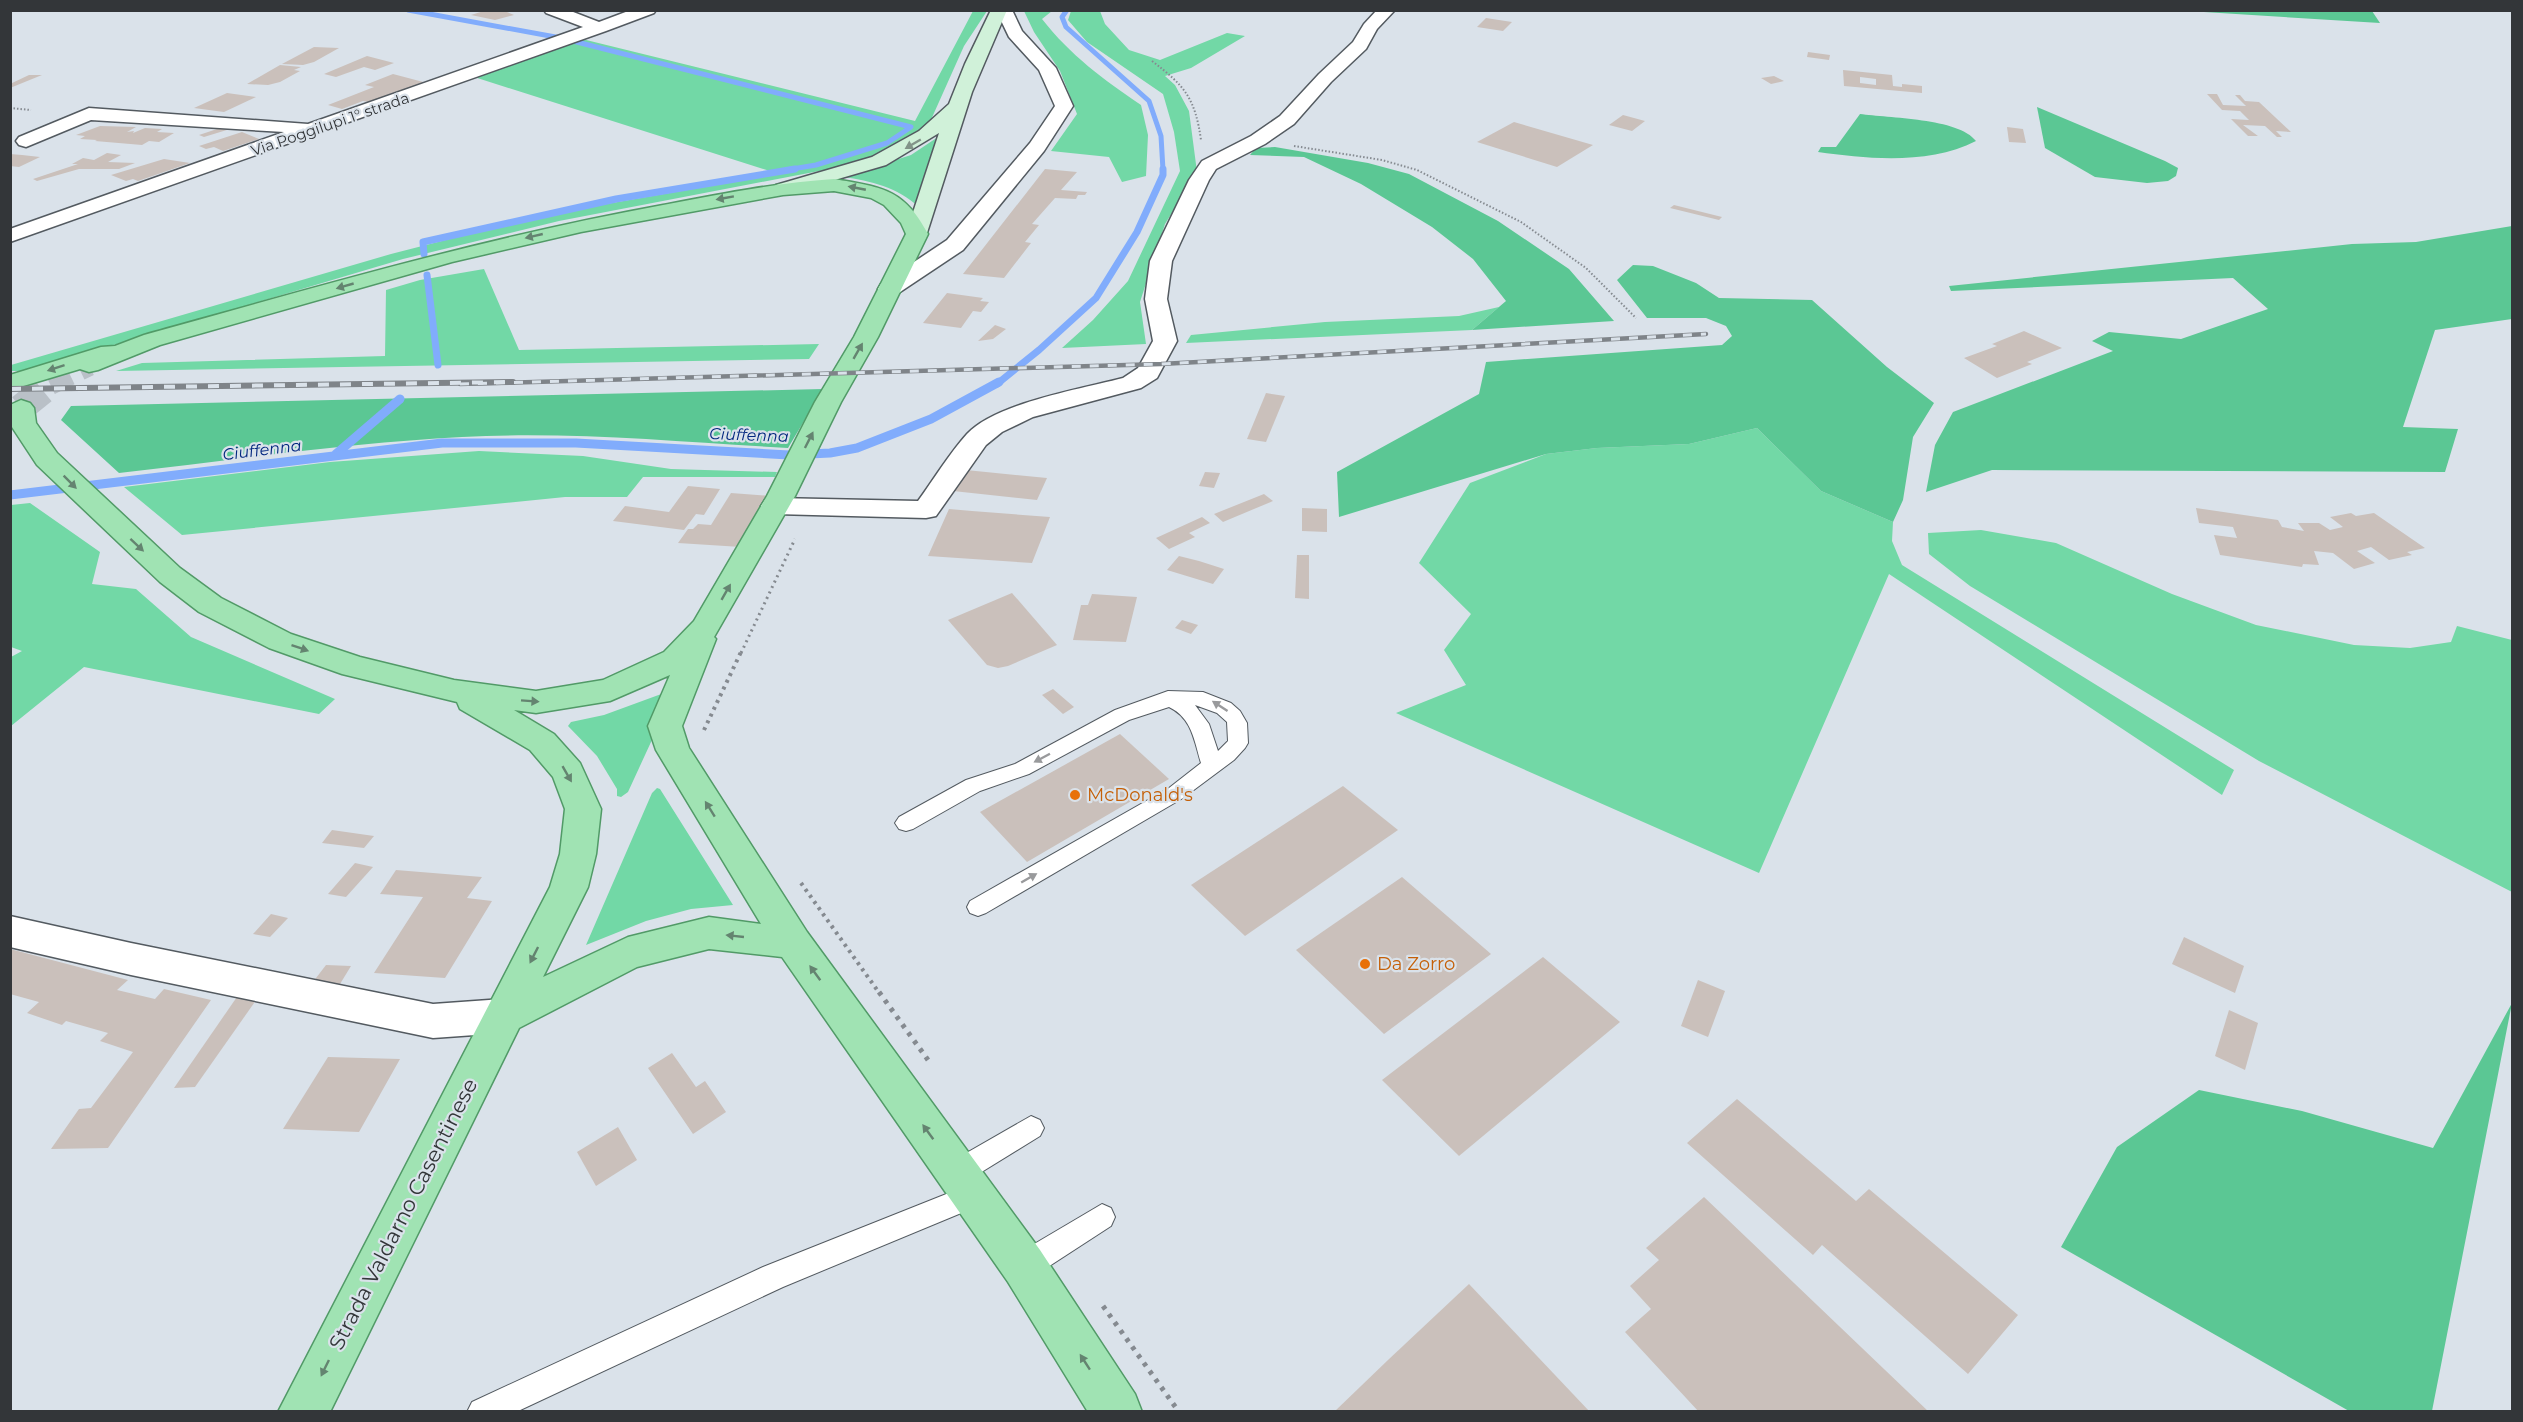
<svg xmlns="http://www.w3.org/2000/svg" width="2523" height="1422" font-family="Montserrat,sans-serif">
<style>
.green{fill:#72d8a6}
.forest{fill:#5bc794}
.lines{fill:none;stroke-linecap:round;stroke-linejoin:round}
.stream-far2{stroke:#81acfc;stroke-width:5}
.stream-far1{stroke:#81acfc;stroke-width:7}
.stream{stroke:#81acfc;stroke-width:9}
.building{fill:#cac0bb;fill-rule:evenodd}
.primary-tunnel-far1{stroke:#b9c0c7;stroke-width:22;stroke-dasharray:22 11;stroke-linecap:butt}
.primary-tunnel{stroke:#b9c0c7;stroke-width:28;stroke-dasharray:28 14;stroke-linecap:butt}
.lane-casing{stroke:#535a60;stroke-width:2}
.street-casing{stroke:#535a60;stroke-width:3}
.secondary-casing{stroke:#535a60;stroke-width:3}
.primary-casing{stroke:#519a67;stroke-width:3}
.path-far3{stroke:#858a90;stroke-width:2;stroke-dasharray:1.5 2;stroke-linecap:butt}
.path-far2{stroke:#858a90;stroke-width:3;stroke-dasharray:2 4;stroke-linecap:butt}
.path-far1{stroke:#858a90;stroke-width:4;stroke-dasharray:3 4.5;stroke-linecap:butt}
.path{stroke:#858a90;stroke-width:5;stroke-dasharray:4 6;stroke-linecap:butt}
.lane{fill:#fff;fill-rule:evenodd}
.street{fill:#fff;fill-rule:evenodd}
.secondary{fill:#d0f1d9;fill-rule:evenodd}
.primary{fill:#a0e3b3;fill-rule:evenodd}
.rail-far1-casing{stroke:#7f8489;stroke-width:4.5}
.rail-casing{stroke:#7f8489;stroke-width:6}
.rail-far1{stroke:#dae2ea;stroke-width:3;stroke-dasharray:9;stroke-linecap:butt}
.rail{stroke:#dae2ea;stroke-width:4;stroke-dasharray:11;stroke-linecap:butt}
.oneway{fill:#829489}
.oneway2{fill:#648470}
.oneway3{fill:#999a9c}
.food-dot{fill:#e8710a;stroke:#dae2ea;stroke-width:2}
.labels{text-anchor:middle;dominant-baseline:central;stroke-width:4.5;stroke-linejoin:round;paint-order:stroke}
.far-street-label{font-size:15px;fill:#333639;stroke:#dae2ea}
.far-water-label{font-size:16px;font-style:italic;fill:#00267e;stroke:#dae2ea}
.food-label{font-size:18px;fill:#c56008;stroke:#dae2ea;text-anchor:start}
.near-street-label{font-size:21px;fill:#333639;stroke:#dae2ea}
</style>
<rect width="100%" height="100%" fill="#dae2ea"/>
<g class="green">
<path d="M973 11H987L964 46 930 122 915 135 887 152 840 167 559 221 403 259 26 371H11V365L391 254 543 215 779 174 471 76 578 38 915 121Z"/>
<path d="M1024 11H1052L1042 19C1070 55 1104 80 1141 105L1148 135 1146 176 1122 182 1109 157 1051 151 1077 114 1060 71 1034 32Z"/>
<path d="M1071 11H1100L1105 24 1129 50 1160 60 1227 33 1245 36 1191 68 1165 76 1175 85 1189 111 1197 172 1165 224 1140 302 1146 344 1062 348 1093 320 1128 281 1180 171 1174 132 1163 94 1087 42 1068 20Z"/>
<path d="M941 135 919 207C897 187 871 181 843 177L911 155Z"/>
<path d="M484 269 519 350 819 344 809 359 116 371 142 363 385 356 386 290 420 280Z"/>
<path d="M1499 307 1472 330 1186 343 1191 335 1325 322 1459 316Z"/>
<path d="M1757 428 1821 491 1893 522 1892 541 1902 565 2234 770 2222 795 1889 574 1759 873 1396 713 1466 685 1444 650 1471 614 1419 563 1470 483 1546 454 1597 448 1689 444Z"/>
<path d="M479 451 583 456 671 469 777 472 775 477H643L627 497H565L182 535 124 487 330 462Z"/>
<path d="M30 503 100 552 92 584 136 589 191 637 335 699 319 714 84 667 11 726V657L22 651 11 647V505Z"/>
<path d="M1981 530 2056 543 2172 594 2256 625 2354 645 2410 648 2451 642 2457 626 2512 640V892L2259 761 1970 586 1929 554 1928 533Z"/>
<path d="M664 693 657 729 628 792 621 797 617 796V789L597 756 568 726 571 722 604 715Z"/>
<path d="M657 788 660 789 733 905 691 909 646 921 586 945 652 793Z"/>
</g>
<g class="forest">
<path d="M2188 11H2372L2380 23Z"/>
<path d="M2037 107 2165 161 2178 168 2176 176 2168 181 2147 183 2095 177 2045 148Z"/>
<path d="M1860 114C1888 118 1959 118 1976 141 1929 165 1868 159 1818 152L1821 147H1836Z"/>
<path d="M1275 147 1368 163 1409 174 1498 221 1569 269 1614 321 1472 330 1506 301 1473 259 1432 227 1361 184 1304 157 1250 155 1256 148Z"/>
<path d="M2512 226V319L2435 330 2403 427 2458 429 2445 472 1992 470 1926 492 1935 445 1953 412 2113 351 2092 341 2109 332 2181 339 2268 309 2233 278 1951 291 1949 286 2352 244 2416 242Z"/>
<path d="M1633 265 1653 266 1696 283 1719 298 1812 300 1887 367 1934 403 1913 437 1903 500 1893 522 1821 491 1757 428 1689 444 1597 448 1546 454 1339 517 1337 472 1479 394 1486 362 1722 345 1732 336 1726 326 1706 318H1647L1617 280Z"/>
<path d="M823 389 788 448C680 442 570 431 462 437 348 443 233 460 119 473L61 420 71 406Z"/>
<path d="M2512 1003 2432 1411H2349L2061 1247 2117 1147 2199 1090 2302 1111 2433 1148Z"/>
</g>
<g class="lines">
<g class="stream-far2">
<path d="M408 10 561 38 911 127 887 143 816 165 786 170"/>
<path d="M1067 10 1062 17 1066 27 1149 101 1161 136 1163 170"/>
</g>
<g class="stream-far1">
<path d="M424 254 423 242 616 199 795 169"/>
<path d="M427 275 438 365"/>
<path d="M997 384 1039 350 1096 298 1137 232 1163 175V169"/>
</g>
<g class="stream">
<path d="M336 454 400 399"/>
<path d="M10 495 442 443H576L789 455 830 453 857 448 931 419 999 382"/>
</g>
</g>
<g class="building">
<path d="M487 10H502L514 15 495 20 471 15Z"/>
<path d="M1486 18 1512 22 1503 31 1477 27Z"/>
<path d="M314 47 339 48 314 62 303 65 282 64Z"/>
<path d="M1808 52 1830 55 1829 60 1807 57Z"/>
<path d="M367 56 394 63 375 70 364 67 336 77 324 74Z"/>
<path d="M280 65 301 67 294 70 300 71 280 82 268 85 247 84Z"/>
<path d="M1843 70 1892 75 1893 86 1902 87V84L1922 86V93L1844 86ZM1860 77 1876 79V85L1860 83Z"/>
<path d="M393 74 427 83 374 103 363 101 342 109 328 105 374 87 365 85Z"/>
<path d="M29 75H42L10 88V84Z"/>
<path d="M1774 76 1784 81 1771 84 1761 78Z"/>
<path d="M227 93 256 97 224 112 194 108Z"/>
<path d="M2207 94H2217L2223 105 2246 106 2235 95H2240L2245 101 2259 102 2291 132 2276 131 2282 137H2277L2265 126 2243 125 2258 136H2248L2231 119 2249 120 2240 111 2222 110Z"/>
<path d="M1623 115 1645 121 1632 131 1609 125Z"/>
<path d="M1514 122 1593 145 1557 167 1477 142Z"/>
<path d="M100 126 136 127 127 132 134 131 133 133 145 128 162 129 157 132 174 133 159 142 149 141 142 145 95 141 97 140 80 139 85 136 76 135Z"/>
<path d="M223 127 230 129 204 137 199 135Z"/>
<path d="M2007 127 2023 129 2026 143 2009 142Z"/>
<path d="M242 132 259 139 223 151 214 147 206 149 199 146Z"/>
<path d="M107 153 121 155 108 162 135 163 119 169H79L37 181 33 179 78 164H72L83 158 94 160Z"/>
<path d="M10 154 22 155 40 157 19 167 10 166Z"/>
<path d="M164 159 190 163 138 181 133 179 126 181 111 175Z"/>
<path d="M1045 169 1077 172 1061 190 1087 192 1085 195H1078L1076 199 1055 198 1032 224 1039 225 1025 242 1031 243 1004 278 963 274Z"/>
<path d="M1674 205 1722 217 1719 220 1670 208Z"/>
<path d="M947 293 983 298 980 301 989 302 981 312 973 311 961 328 923 323Z"/>
<path d="M995 325 1006 329 993 339 978 341Z"/>
<path d="M2024 331 2062 348 2027 362 2032 364 1997 378 1964 358 1997 346 1992 344Z"/>
<path d="M1266 393 1285 396 1266 442 1247 439Z"/>
<path d="M966 470 1047 478 1037 500 953 491Z"/>
<path d="M1205 472 1220 473 1214 488 1199 486Z"/>
<path d="M688 486 720 489 704 515 696 514 684 530 613 521 625 506 669 512Z"/>
<path d="M731 493 772 496 741 547 678 543 688 529H693L698 524 711 525Z"/>
<path d="M1264 494 1273 501 1223 522 1214 514Z"/>
<path d="M1302 508 1327 509V532L1302 531Z"/>
<path d="M2196 508 2278 520 2282 527 2304 531 2298 523H2319L2330 530 2343 527 2330 517 2351 513 2356 516 2374 513 2425 548 2407 552 2412 555 2389 560 2371 547 2357 551 2375 563 2354 569 2333 553 2314 551 2319 565 2303 564 2302 567 2220 555 2214 535 2237 538 2233 527 2199 523Z"/>
<path d="M949 509 972 511 1050 517 1032 563 928 556Z"/>
<path d="M1202 517 1210 523 1189 533 1195 537 1169 549 1156 538Z"/>
<path d="M1297 555H1309V599L1295 598Z"/>
<path d="M1179 556 1199 561 1224 569 1213 584 1167 570Z"/>
<path d="M1012 593 1057 645 1008 666 998 668 987 665 948 620Z"/>
<path d="M1092 594 1137 597 1126 642 1073 640 1081 605H1088Z"/>
<path d="M1182 620 1198 625 1191 634 1175 628Z"/>
<path d="M1053 689 1074 707 1063 714 1042 695Z"/>
<path d="M1120 734 1169 779 1027 862 980 812Z"/>
<path d="M1343 786 1398 830 1245 936 1191 885Z"/>
<path d="M332 830 374 836 364 848 322 843Z"/>
<path d="M355 863 373 867 346 897 328 894Z"/>
<path d="M396 870 482 877 467 898 492 901 445 978 374 973 423 897 380 894Z"/>
<path d="M1402 877 1491 954 1384 1034 1296 950Z"/>
<path d="M271 914 288 918 270 937 253 934Z"/>
<path d="M2184 937 2244 966 2235 993 2172 964Z"/>
<path d="M10 949 128 980 117 990 155 999 164 989 211 1000 108 1148 51 1149 79 1109 91 1108 133 1052 100 1041 108 1033 66 1021 62 1025 27 1013 39 1002 10 994Z"/>
<path d="M1543 957 1620 1022 1459 1156 1382 1080Z"/>
<path d="M326 965 351 966 340 984 313 982Z"/>
<path d="M1698 980 1725 991 1708 1037 1681 1026Z"/>
<path d="M239 994 259 996 195 1087 174 1088Z"/>
<path d="M2229 1010 2258 1023 2245 1070 2215 1056Z"/>
<path d="M672 1053 696 1087 705 1081 726 1112 693 1134 648 1068Z"/>
<path d="M328 1057 400 1059 359 1132 283 1129Z"/>
<path d="M1737 1099 1856 1201 1869 1189 2018 1315 1968 1374 1822 1245 1813 1255 1687 1143Z"/>
<path d="M618 1127 637 1160 596 1186 577 1152Z"/>
<path d="M1704 1197 1929 1412H1699L1625 1332 1651 1309 1630 1286 1659 1260 1646 1248Z"/>
<path d="M1469 1284 1590 1412H1334L1388 1360Z"/>
</g>
<g class="lines">
<path class="primary-tunnel-far1" d="M50 384 89 365"/>
<path class="primary-tunnel" d="M21 408 53 382"/>
<g class="lane-casing">
<g id="lane">
<path d="M1168 691 1203 692 1231 703 1240 711 1247 723 1248 743 1245 748 1234 760 1183 798 986 913 978 916 970 913 967 907 970 901 1169 788 1201 763C1194 740 1192 718 1169 707L1129 720 1029 774 980 791 913 829 906 831 899 829 895 823 899 817 966 780 1015 764 1115 710ZM1195 705 1217 713 1227 722 1228 741 1218 751 1209 724Z"/>
<path d="M1031 1116 1040 1120 1044 1128 1040 1136 967 1181 958 1184 949 1181 945 1172 949 1163Z"/>
<path d="M974 1183 983 1186 987 1195 983 1204 783 1287 516 1412H467L472 1402 763 1267Z"/>
<path d="M1102 1204 1111 1208 1115 1217 1111 1226 1034 1276 1024 1279 1014 1276 1010 1266 1014 1256Z"/>
</g>
</g>
<g class="street-casing">
<g id="street">
<path d="M544 10H568L599 22 631 10H656L654 13 606 31 10 242V229L284 132 91 120 26 147 19 145 16 141 19 137 89 108 308 124 583 27 546 13Z"/>
<path d="M996 10H1012L1022 31 1056 68 1073 106 1044 151 963 250 897 294 889 296 881 294 878 289 881 284 947 240 1030 143 1055 106 1039 70 1009 37Z"/>
<path d="M1377 10H1395L1377 29 1366 49 1331 82 1294 124 1265 144 1216 169 1209 180 1172 261 1167 299 1177 341 1157 378 1141 388 1033 417 1002 432 986 445 936 516 926 518 775 514 765 512 761 506 765 500 775 498 918 501C934 479 949 454 967 434 996 403 1081 389 1123 378L1138 368 1153 341 1145 299 1150 261 1189 180 1202 161 1251 136 1280 116 1319 74 1353 42 1364 24Z"/>
<path d="M10 916 131 943 433 1004 503 999 517 1004 523 1016 517 1028 503 1033 433 1038 131 975 10 947Z"/>
</g>
</g>
<g class="secondary-casing">
<path id="secondary" d="M991 10H1007L972 92 925 239 917 240 909 239 906 234 939 133 886 165 790 193H776L773 189 776 185 872 157 919 131 949 104 965 64Z"/>
</g>
<g class="primary-casing">
<path id="primary" d="M834 179C880 187 904 188 928 234L878 337 841 402 795 496 714 637 716 639 682 726 689 748 807 932 1040 1250 1135 1394 1142 1412H1088L1008 1282 782 957 709 949 637 967 519 1028 330 1412H278L550 887 560 854 565 809 553 777 530 750 460 709 457 702 342 674 269 648 199 612 160 582 37 465 10 424V405L21 400 30 403 34 408 36 423 57 453 180 568 221 598 291 634 360 657 454 680 536 691 603 680 664 652 694 621 767 496 815 402 854 337 906 234 901 223 884 205 871 198 834 191 783 195 581 232 452 262 160 345 98 370 89 372 80 369 10 390V375L101 347 115 346 144 335C316 287 487 237 663 205 720 194 776 183 834 179ZM670 675 648 726 656 750 761 924 709 917 628 937 543 977 588 887 596 854 601 809 580 763 554 734 514 710 536 713 610 701Z"/>
</g>
<g class="path-far3">
<path d="M1152 61C1185 86 1195 98 1201 140"/>
<path d="M10 108 31 110"/>
<path d="M1294 146 1382 160 1417 170 1521 222 1586 268 1636 318"/>
</g>
<path class="path-far2" d="M741 653 795 539"/>
<g class="path-far1">
<path d="M704 730 741 652"/>
<path d="M801 883 880 994"/>
</g>
<g class="path">
<path d="M879 992 928 1060"/>
<path d="M1103 1306 1179 1412"/>
</g>
<use href="#lane" class="lane"/>
<use href="#street" class="street"/>
<use href="#secondary" class="secondary"/>
<use href="#primary" class="primary"/>
<g class="rail-far1-casing">
<path id="rail-far1" d="M460 384 1161 364 1706 334"/>
</g>
<g class="rail-casing">
<path id="rail" d="M10 389 513 382"/>
</g>
<use href="#rail-far1" class="rail-far1"/>
<use href="#rail" class="rail"/>
</g>
<defs><path id="oneway-solid" d="M-6-.8H1V-3.2L6.5 0L1 3.2V.8H-6Z" transform="scale(1.5)"/></defs>
<use class="oneway" href="#oneway-solid" transform="translate(913 144) rotate(150)"/>
<g class="oneway2">
<use href="#oneway-solid" transform="translate(857 188) rotate(-169)"/>
<use href="#oneway-solid" transform="translate(725 198) rotate(170)"/>
<use href="#oneway-solid" transform="translate(534 236) rotate(167)"/>
<use href="#oneway-solid" transform="translate(345 286) rotate(164)"/>
<use href="#oneway-solid" transform="translate(858 351) rotate(-60)"/>
<use href="#oneway-solid" transform="translate(56 368) rotate(162)"/>
<use href="#oneway-solid" transform="translate(809 440) rotate(-63)"/>
<use href="#oneway-solid" transform="translate(70 482) rotate(45)"/>
<use href="#oneway-solid" transform="translate(137 545) rotate(43)"/>
<use href="#oneway-solid" transform="translate(726 592) rotate(-60)"/>
<use href="#oneway-solid" transform="translate(300 648) rotate(19)"/>
<use href="#oneway-solid" transform="translate(530 701) rotate(4)"/>
<use href="#oneway-solid" transform="translate(567 774) rotate(60)"/>
<use href="#oneway-solid" transform="translate(710 809) rotate(-122)"/>
<use href="#oneway-solid" transform="translate(735 936) rotate(-174)"/>
<use href="#oneway-solid" transform="translate(534 955) rotate(117)"/>
<use href="#oneway-solid" transform="translate(815 973) rotate(-126)"/>
<use href="#oneway-solid" transform="translate(928 1132) rotate(-126)"/>
<use href="#oneway-solid" transform="translate(1085 1362) rotate(-123)"/>
<use href="#oneway-solid" transform="translate(325 1368) rotate(116)"/>
</g>
<g class="oneway3">
<use href="#oneway-solid" transform="translate(1220 706) rotate(-147)"/>
<use href="#oneway-solid" transform="translate(1042 758) rotate(152)"/>
<use href="#oneway-solid" transform="translate(1029 878) rotate(-30)"/>
</g>
<g class="food-dot">
<circle cx="1075" cy="795" r="6"/>
<circle cx="1365" cy="964" r="6"/>
</g>
<g class="labels">
<g class="far-street-label">
<text transform="translate(330 124) rotate(-19)">Via Poggilupi 1° strada</text>
</g>
<g class="far-water-label">
<text transform="translate(749 435) rotate(2)">Ciuffenna</text>
<text transform="translate(262 450) rotate(-7)">Ciuffenna</text>
</g>
<g class="food-label">
<text x="1087" y="795">McDonald's</text>
<text x="1377" y="964">Da Zorro</text>
</g>
<g class="near-street-label">
<text transform="translate(403 1214) rotate(-63)">Strada Valdarno Casentinese</text>
</g>
</g>
<rect width="2523" height="1422" fill="none" stroke="#333639" stroke-width="24"/>
</svg>
